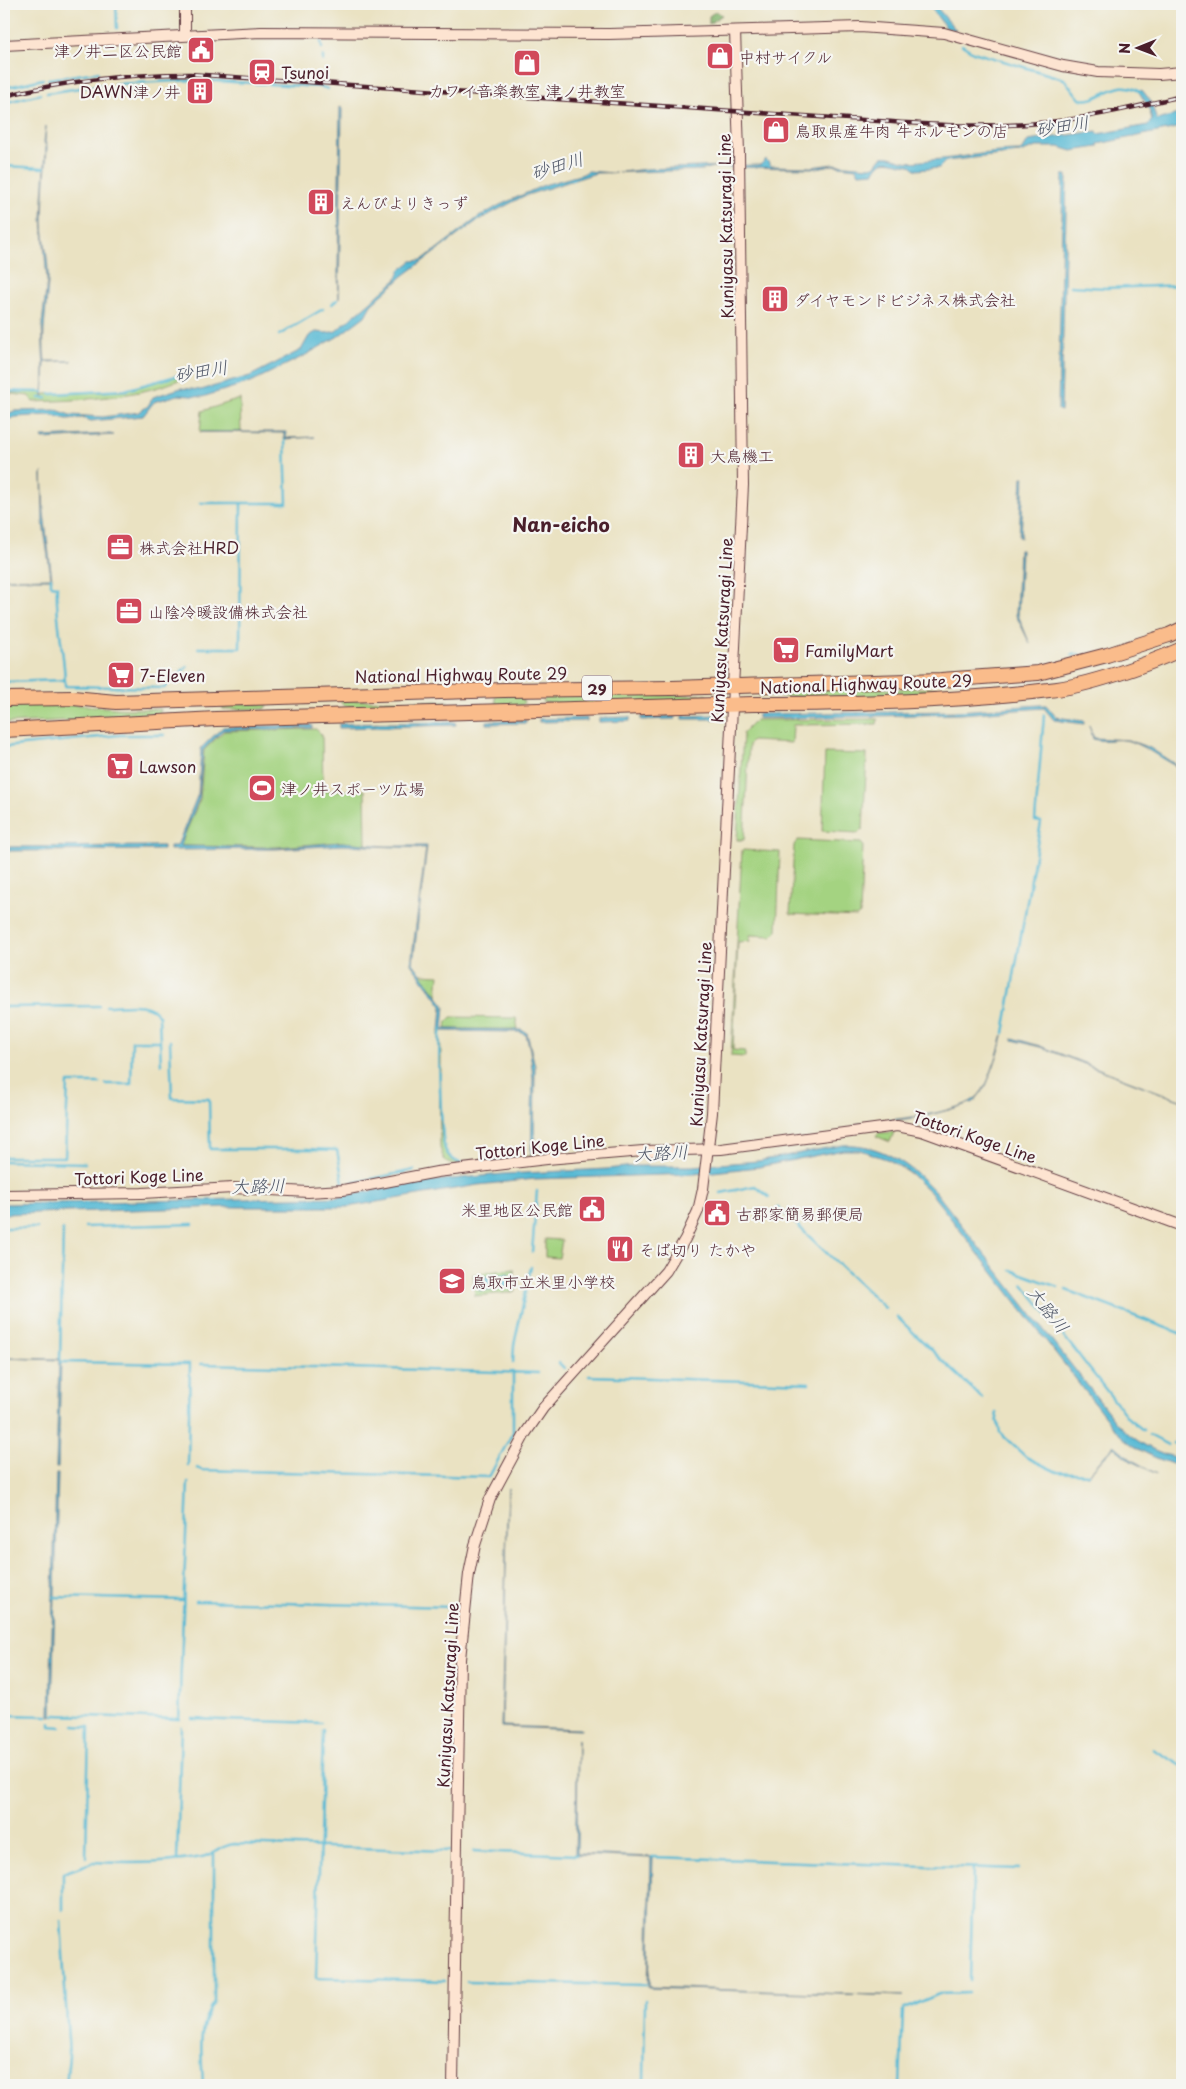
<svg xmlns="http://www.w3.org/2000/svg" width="1186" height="2089" font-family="'Playpen Sans','Klee One',sans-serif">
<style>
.green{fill:#a4d381;stroke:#777956}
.forest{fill:#83b56f;stroke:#666a4d}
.water{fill:#56b9d4;stroke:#506c80}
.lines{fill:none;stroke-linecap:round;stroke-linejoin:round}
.stream{stroke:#56b9d4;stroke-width:2.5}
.secondary-casing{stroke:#623c42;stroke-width:12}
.highway-casing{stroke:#623c42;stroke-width:16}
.secondary{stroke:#fde4d1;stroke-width:10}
.highway{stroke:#fabc8b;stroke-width:14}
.rail-casing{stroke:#4a1f2b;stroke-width:4.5}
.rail{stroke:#f6f6f2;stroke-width:2.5;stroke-dasharray:8;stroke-linecap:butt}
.labels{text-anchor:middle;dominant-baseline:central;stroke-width:4.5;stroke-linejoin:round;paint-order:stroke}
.shield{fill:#f6f6f2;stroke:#7e6067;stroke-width:1}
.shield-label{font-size:15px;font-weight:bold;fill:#4a1f2b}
.poi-label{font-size:16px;fill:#4a1f2b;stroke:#f6f6f2;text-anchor:start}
.street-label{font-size:16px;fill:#4a1f2b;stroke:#f6f6f2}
.water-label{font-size:18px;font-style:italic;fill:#4e5566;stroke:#f6f6f2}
.quarter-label{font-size:19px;font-weight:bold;fill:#4a1f2b;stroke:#f6f6f2}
</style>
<rect width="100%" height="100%" fill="#f6f6f2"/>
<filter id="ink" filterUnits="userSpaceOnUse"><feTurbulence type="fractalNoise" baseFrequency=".02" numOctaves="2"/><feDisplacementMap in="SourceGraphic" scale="10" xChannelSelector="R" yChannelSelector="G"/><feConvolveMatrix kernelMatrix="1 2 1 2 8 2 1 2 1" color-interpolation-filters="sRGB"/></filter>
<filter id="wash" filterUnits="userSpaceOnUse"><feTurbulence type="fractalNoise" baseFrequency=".0096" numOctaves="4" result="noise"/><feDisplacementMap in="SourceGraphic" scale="20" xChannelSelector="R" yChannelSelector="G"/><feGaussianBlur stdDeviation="1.12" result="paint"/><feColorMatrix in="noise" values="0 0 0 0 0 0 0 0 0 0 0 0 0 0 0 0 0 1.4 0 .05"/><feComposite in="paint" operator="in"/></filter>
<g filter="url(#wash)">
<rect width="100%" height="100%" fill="#eae2c2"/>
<g class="green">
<path d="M188 373V376C143 398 82 400 33 402L29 396 4 393 43 392V397L45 394 125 391Z"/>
<path d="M240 399 241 432H200L202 411Z"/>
<path d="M1009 684V688L958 693 853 698 759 696V690L961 688Z"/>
<path d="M627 692 660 695H707V701L574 705 542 702 547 694Z"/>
<path d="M495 694 521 696 524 703 522 705H496Z"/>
<path d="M342 700 448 701V707L405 709 344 706 341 703Z"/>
<path d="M4 703 68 704 127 709H161L160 714 124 715 123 718 5 723Z"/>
<path d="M222 703 267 704 268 706 264 709H223Z"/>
<path d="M878 719 877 724 793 725 792 743 752 741 749 744 744 840H737L743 733 756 720Z"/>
<path d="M316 729 322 735 323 791 365 790 366 844 341 842 276 847 180 846 200 799 204 750 224 731Z"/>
<path d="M825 753 867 754 863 829 858 833 822 831Z"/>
<path d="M798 840 861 843 863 845 860 914 856 917 790 914 794 845Z"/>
<path d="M742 850 780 852 777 931 772 936 750 935V941L738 942 733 1050 745 1051V1057L731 1056Z"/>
<path d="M421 974 439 975 437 995Z"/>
<path d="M451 1017 516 1018 518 1029H446L447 1021Z"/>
<path d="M439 1029C445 1057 434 1136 448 1156 452 1161 456 1162 462 1164L531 1156 454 1165 444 1160 440 1148Z"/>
<path d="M894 1132 890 1142 876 1136 878 1133Z"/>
<path d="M545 1239 562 1240 559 1258 545 1257Z"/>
<path d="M514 1269 516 1292 475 1296 473 1274Z"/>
</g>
<path class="forest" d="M716 11 722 15 709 24V16Z"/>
<g class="water">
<path d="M928 4H934L956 30 946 28Z"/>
<path d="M1142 90 1150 100 1157 120 1182 113V127L1098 144V147L1072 151 1059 147H1036L1020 153 946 161 939 168 916 170C912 164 908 165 902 164 889 161 880 158 874 172L859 173 856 168 832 165 817 168 713 167 703 170 596 173 524 196 477 221 403 276 371 305 365 316 337 337 304 356 251 382 202 397 178 395 154 402 143 416 91 421 83 418 67 419 50 415 16 417 4 421V416L14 411 57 410 70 415 103 417 139 412 148 406 153 397 181 388 201 390 250 376 301 350 309 336 316 332 327 333 336 331 396 280 400 270 412 261 422 260 479 217 500 205 544 185 583 174 588 171 613 173 647 169 755 165H760L766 159 771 166 811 167 833 164 870 167 876 165 882 157C891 156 893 158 900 160 908 163 922 161 931 160 961 158 990 151 1020 151L1024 148 1028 141 1097 131 1098 134 1148 125 1152 120 1149 108 1139 92Z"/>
<path d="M340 107 342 108 339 299 338 272Z"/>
<path d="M46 126 45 142 47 147C46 172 43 198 43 223 44 243 49 261 48 281 47 308 41 333 45 361H72L45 362 43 397 44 372 42 324 47 281 42 218 46 147 44 142Z"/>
<path d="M1063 175H1067L1061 411 1058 410Z"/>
<path d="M201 432H286V438L315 437 284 439V433Z"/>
<path d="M110 434 114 435 43 439 42 437Z"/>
<path d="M42 472 44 513 52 579H4L51 578 43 522Z"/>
<path d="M1022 477H1024L1021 538 1019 537Z"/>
<path d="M1019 550H1021L1018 615 1030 644 1016 615Z"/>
<path d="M1040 705H1046L1056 717 1084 721V724L1054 720 1044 708 960 714 782 718H758V714L959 711Z"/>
<path d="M716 715V719H683V716Z"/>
<path d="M675 716V719L641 720V717Z"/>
<path d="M630 717V721L599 722V718Z"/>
<path d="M587 718V721L539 722V719Z"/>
<path d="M526 720V723L487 724V721Z"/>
<path d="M455 722 456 725 339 728V724Z"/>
<path d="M312 725V728L223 730 203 750 199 798 180 846 276 848 342 842 385 846H427L413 963 445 1006 443 1029 521 1030 527 1033 535 1066 534 1155H531L533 1078 530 1050 526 1035 520 1032 440 1031 442 1006 411 964 426 848 342 845 276 849 170 850V846H177L198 794 201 748 223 727Z"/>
<path d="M1089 725 1094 738 1128 740 1150 748 1182 769C1163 761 1149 748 1129 741 1117 737 1105 743 1093 739Z"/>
<path d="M163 846V850L4 851V847Z"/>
<path d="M1003 1035 1001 1046 986 1086 974 1102 927 1116 853 1126 860 1123C886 1120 962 1115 979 1095 992 1080 997 1054 1003 1035Z"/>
<path d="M1013 1038 1040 1046 1182 1101 1040 1047 1013 1040Z"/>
<path d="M843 1145C881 1143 910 1165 935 1191L1116 1422C1135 1442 1155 1453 1182 1459V1467C1156 1459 1136 1451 1117 1432L931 1193 911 1174 889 1160 860 1150H843L759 1167 694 1174 535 1179 478 1185 347 1207H228L4 1214V1204L338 1197 422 1182 503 1174 607 1169 634 1166H692L758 1161Z"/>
<path d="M509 1274 511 1287 479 1291 478 1277Z"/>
<path d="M4 1358 61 1359 58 1468H56L59 1360Z"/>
<path d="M1114 1445 1132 1460 1157 1474 1131 1461 1114 1447 1087 1476Z"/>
<path d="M56 1473H58L52 1716H50Z"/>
<path d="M508 1488 502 1726 581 1729V1730L501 1727Z"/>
<path d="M578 1739 577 1854 653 1857 649 1987 905 1996 648 1988 651 1858 575 1855Z"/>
</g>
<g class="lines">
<g class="stream">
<path d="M116 4 117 28"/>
<path d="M321 42 322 48"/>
<path d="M962 45 973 52 1064 79 1080 99C1102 104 1116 74 1142 93"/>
<path d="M323 56V61"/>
<path d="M48 79 98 72"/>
<path d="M114 84 197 80 322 87 328 89"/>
<path d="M4 88 43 79"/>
<path d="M47 93 100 85"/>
<path d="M4 103 40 94"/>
<path d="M4 166 44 168"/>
<path d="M1070 286 1106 288 1182 285"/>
<path d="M332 304 337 300"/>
<path d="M279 335 323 309"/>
<path d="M4 391 43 392"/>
<path d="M50 394 125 390 187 373"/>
<path d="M39 398H47"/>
<path d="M200 503H287L285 440"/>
<path d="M51 578V585L57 586C55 620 65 652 65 686L164 688 187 667"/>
<path d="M198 648H240L241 504"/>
<path d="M1071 655 1079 654"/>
<path d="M4 682 65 680"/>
<path d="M4 747 120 735H164"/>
<path d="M106 1006C123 1006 150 1000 159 1016L161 1065"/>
<path d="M4 1007 99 1006"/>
<path d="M441 1029C437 1042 441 1135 445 1149 448 1157 454 1161 462 1164L513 1158"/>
<path d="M1004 1033 1041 822 1035 821 1044 715"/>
<path d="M170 1041 172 1098 209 1099 210 1149H307"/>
<path d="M106 1084H131L132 1041H159"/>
<path d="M307 1149 337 1150 343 1182"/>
<path d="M4 1157H65L68 1083H100"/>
<path d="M4 1161 85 1163"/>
<path d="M352 1183 414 1170"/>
<path d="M721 1193 755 1186 769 1197"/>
<path d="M778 1207 885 1308"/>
<path d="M85 1227 193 1224"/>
<path d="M4 1228H37"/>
<path d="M532 1252 537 1191"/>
<path d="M1011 1270 1058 1287"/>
<path d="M1023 1284 1128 1418 1143 1430"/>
<path d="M1066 1290 1182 1334"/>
<path d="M897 1317 982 1398"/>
<path d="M60 1360 63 1230"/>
<path d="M60 1362 190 1364 188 1465"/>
<path d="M513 1363 514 1345 531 1267"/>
<path d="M559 1363 564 1368"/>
<path d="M201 1364 538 1373"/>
<path d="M589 1376 809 1383"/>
<path d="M996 1412 1000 1433 1026 1457 1057 1472 1088 1474"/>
<path d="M1149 1435 1168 1445"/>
<path d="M1173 1443 1182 1445"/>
<path d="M197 1468 201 1470 489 1477 513 1432V1372"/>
<path d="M54 1597 183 1600"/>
<path d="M195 1601 453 1607"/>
<path d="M4 1715 48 1716"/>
<path d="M54 1715 179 1719 188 1482"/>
<path d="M192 1719 321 1723"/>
<path d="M50 1723V1726L61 1727"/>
<path d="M74 1726 89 1727 86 1857"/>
<path d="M323 1730 316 1978 445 1981"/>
<path d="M1153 1749 1182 1766"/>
<path d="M473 1851 576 1855"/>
<path d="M652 1857 1019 1869"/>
<path d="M177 1860 181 1727"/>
<path d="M93 1862C129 1864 167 1864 202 1857 217 1854 219 1846 234 1844L450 1851"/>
<path d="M63 1910V1873L91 1863"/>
<path d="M61 1920 69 2056 66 2085"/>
<path d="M970 1980 973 1869"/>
<path d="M467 1982 646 1985"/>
<path d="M904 2009 939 1994 968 1993"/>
<path d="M203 2085C202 2058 196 2025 214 2002V1853"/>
<path d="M644 2085 645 2000"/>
<path d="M900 2085 903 2011"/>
</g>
</g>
</g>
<g filter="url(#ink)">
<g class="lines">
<g class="secondary-casing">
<g id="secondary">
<path d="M185 4V34"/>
<path d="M4 45 261 32 609 34 860 27 944 33 1063 66 1098 72 1159 74 1182 72"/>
<path d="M4 1195 142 1193 233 1188 308 1192 343 1190 437 1172 547 1159 643 1151 721 1149 897 1126 922 1131 1182 1226"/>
<path d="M453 2085 460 1659 469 1574 475 1545 490 1499 525 1434 543 1408 666 1271 685 1239 698 1211 703 1189 712 1113 743 485 739 152 735 31"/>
</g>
</g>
<g class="highway-casing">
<g id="highway">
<path d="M4 699 73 698 116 702 504 690 672 688 941 680 1038 673 1107 655 1169 635 1182 629"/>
<path d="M4 730 216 719 754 704C852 704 951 702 1049 690 1088 686 1146 665 1182 649"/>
</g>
</g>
<use href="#secondary" class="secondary"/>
<use href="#highway" class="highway"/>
<g class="rail-casing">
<path id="rail" d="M4 96C65 81 127 74 190 74L878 121C932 125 985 128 1039 123 1087 119 1135 107 1182 96"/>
</g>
<use href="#rail" class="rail"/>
</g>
</g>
<defs>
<g id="civic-square" transform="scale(1.4375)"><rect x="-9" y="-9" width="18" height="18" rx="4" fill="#d1495b" stroke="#f6f6f2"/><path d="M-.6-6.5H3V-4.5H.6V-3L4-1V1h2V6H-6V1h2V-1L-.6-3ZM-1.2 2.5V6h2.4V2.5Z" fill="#fff"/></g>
<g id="shop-square" transform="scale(1.4375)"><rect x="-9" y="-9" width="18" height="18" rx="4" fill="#d1495b" stroke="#f6f6f2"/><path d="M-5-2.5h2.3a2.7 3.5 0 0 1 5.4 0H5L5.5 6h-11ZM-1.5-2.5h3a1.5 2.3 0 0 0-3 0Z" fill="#fff"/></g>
<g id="station-square" transform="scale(1.4375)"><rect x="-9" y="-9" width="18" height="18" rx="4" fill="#d1495b" stroke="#f6f6f2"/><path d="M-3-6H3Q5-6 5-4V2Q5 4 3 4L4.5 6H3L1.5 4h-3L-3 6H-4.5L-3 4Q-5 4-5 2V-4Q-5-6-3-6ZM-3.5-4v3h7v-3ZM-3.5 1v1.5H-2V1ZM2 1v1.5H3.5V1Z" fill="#fff"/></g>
<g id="building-square" transform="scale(1.4375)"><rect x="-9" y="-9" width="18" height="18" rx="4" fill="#d1495b" stroke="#f6f6f2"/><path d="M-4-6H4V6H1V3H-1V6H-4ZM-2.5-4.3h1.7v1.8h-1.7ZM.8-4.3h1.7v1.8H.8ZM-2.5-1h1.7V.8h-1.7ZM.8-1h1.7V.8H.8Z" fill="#fff"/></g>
<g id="office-square" transform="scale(1.4375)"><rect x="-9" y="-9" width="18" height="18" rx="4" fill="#d1495b" stroke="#f6f6f2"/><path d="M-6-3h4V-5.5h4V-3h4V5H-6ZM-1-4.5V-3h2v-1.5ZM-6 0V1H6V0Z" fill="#fff"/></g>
<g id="supermarket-square" transform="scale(1.4375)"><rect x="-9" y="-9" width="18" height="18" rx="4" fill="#d1495b" stroke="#f6f6f2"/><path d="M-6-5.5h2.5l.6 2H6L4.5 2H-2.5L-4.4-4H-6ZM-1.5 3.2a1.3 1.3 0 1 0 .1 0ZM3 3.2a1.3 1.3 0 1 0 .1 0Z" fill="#fff"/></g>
<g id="stadium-square" transform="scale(1.4375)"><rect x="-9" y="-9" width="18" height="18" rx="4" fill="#d1495b" stroke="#f6f6f2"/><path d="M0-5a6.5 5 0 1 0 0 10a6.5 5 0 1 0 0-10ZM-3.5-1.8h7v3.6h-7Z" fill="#fff"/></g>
<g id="restaurant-square" transform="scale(1.4375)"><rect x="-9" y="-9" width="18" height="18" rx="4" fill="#d1495b" stroke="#f6f6f2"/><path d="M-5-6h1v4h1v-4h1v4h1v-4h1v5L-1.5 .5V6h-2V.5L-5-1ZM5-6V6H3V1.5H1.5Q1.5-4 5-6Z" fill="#fff"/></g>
<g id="school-square" transform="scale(1.4375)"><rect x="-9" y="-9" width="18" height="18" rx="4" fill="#d1495b" stroke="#f6f6f2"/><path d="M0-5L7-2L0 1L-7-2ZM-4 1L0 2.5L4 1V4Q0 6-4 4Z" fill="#fff"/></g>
</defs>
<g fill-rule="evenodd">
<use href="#civic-square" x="201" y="50"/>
<use href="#shop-square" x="720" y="56"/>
<use href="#shop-square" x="527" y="63"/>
<use href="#station-square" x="262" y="72"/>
<use href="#building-square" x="200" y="91"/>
<use href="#shop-square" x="776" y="130"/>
<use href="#building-square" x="321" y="202"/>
<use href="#building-square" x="775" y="299"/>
<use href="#building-square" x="691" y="455"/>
<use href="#office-square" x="120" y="547"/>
<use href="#office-square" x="129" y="611"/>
<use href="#supermarket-square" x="786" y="650"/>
<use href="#supermarket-square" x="121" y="675"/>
<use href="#supermarket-square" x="120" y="766"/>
<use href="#stadium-square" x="262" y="788"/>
<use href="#civic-square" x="592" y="1209"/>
<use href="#civic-square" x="717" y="1213"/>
<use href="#restaurant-square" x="620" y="1249"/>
<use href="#school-square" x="452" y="1281"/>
</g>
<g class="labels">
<rect class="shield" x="582" y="675.5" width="30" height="25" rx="4"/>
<g class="shield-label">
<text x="597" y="688">29</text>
</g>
<g class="poi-label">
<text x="182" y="50" text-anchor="end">津ノ井二区公民館</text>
<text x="739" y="56">中村サイクル</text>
<text x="281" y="72">Tsunoi</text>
<text x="527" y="90" text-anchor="middle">カワイ音楽教室 津ノ井教室</text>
<text x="181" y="91" text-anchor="end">DAWN津ノ井</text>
<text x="795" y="130">鳥取県産牛肉 牛ホルモンの店</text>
<text x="340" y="202">えんびよりきっず</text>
<text x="794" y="299">ダイヤモンドビジネス株式会社</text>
<text x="710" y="455">大鳥機工</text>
<text x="139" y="547">株式会社HRD</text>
<text x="148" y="611">山陰冷暖設備株式会社</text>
<text x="805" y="650">FamilyMart</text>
<text x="140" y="675">7-Eleven</text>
<text x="139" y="766">Lawson</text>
<text x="281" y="788">津ノ井スポーツ広場</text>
<text x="573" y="1209" text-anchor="end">米里地区公民館</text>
<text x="736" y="1213">古郡家簡易郵便局</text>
<text x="639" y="1249">そば切り たかや</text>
<text x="471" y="1281">鳥取市立米里小学校</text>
</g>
<g class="street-label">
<text transform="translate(725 226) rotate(-91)">Kuniyasu Katsuragi Line</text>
<text transform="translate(721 630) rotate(-87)">Kuniyasu Katsuragi Line</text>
<text transform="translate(461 674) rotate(-1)">National Highway Route 29</text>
<text transform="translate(866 683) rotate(-2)">National Highway Route 29</text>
<text transform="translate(700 1034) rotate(-87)">Kuniyasu Katsuragi Line</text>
<text transform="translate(975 1136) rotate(19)">Tottori Koge Line</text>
<text transform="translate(540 1146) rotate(-6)">Tottori Koge Line</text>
<text transform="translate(139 1176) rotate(-2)">Tottori Koge Line</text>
<text transform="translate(447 1695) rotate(-87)">Kuniyasu Katsuragi Line</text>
</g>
<g class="water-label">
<text transform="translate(1062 125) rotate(-8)">砂田川</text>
<text transform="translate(557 165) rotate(-17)">砂田川</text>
<text transform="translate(201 370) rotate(-9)">砂田川</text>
<text transform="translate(661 1152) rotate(-3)">大路川</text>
<text transform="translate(258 1185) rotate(-1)">大路川</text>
<text transform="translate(1049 1309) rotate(52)">大路川</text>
</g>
<g class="quarter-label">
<text x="561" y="524">Nan-eicho</text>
</g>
</g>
<rect width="1186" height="2089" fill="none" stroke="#f6f6f2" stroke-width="20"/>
<g transform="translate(1138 48) rotate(269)" stroke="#f6f6f2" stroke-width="4" paint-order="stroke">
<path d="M0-4L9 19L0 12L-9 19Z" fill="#4a1f2b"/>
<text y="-8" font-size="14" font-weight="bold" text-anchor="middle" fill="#4a1f2b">N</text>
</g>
</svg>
